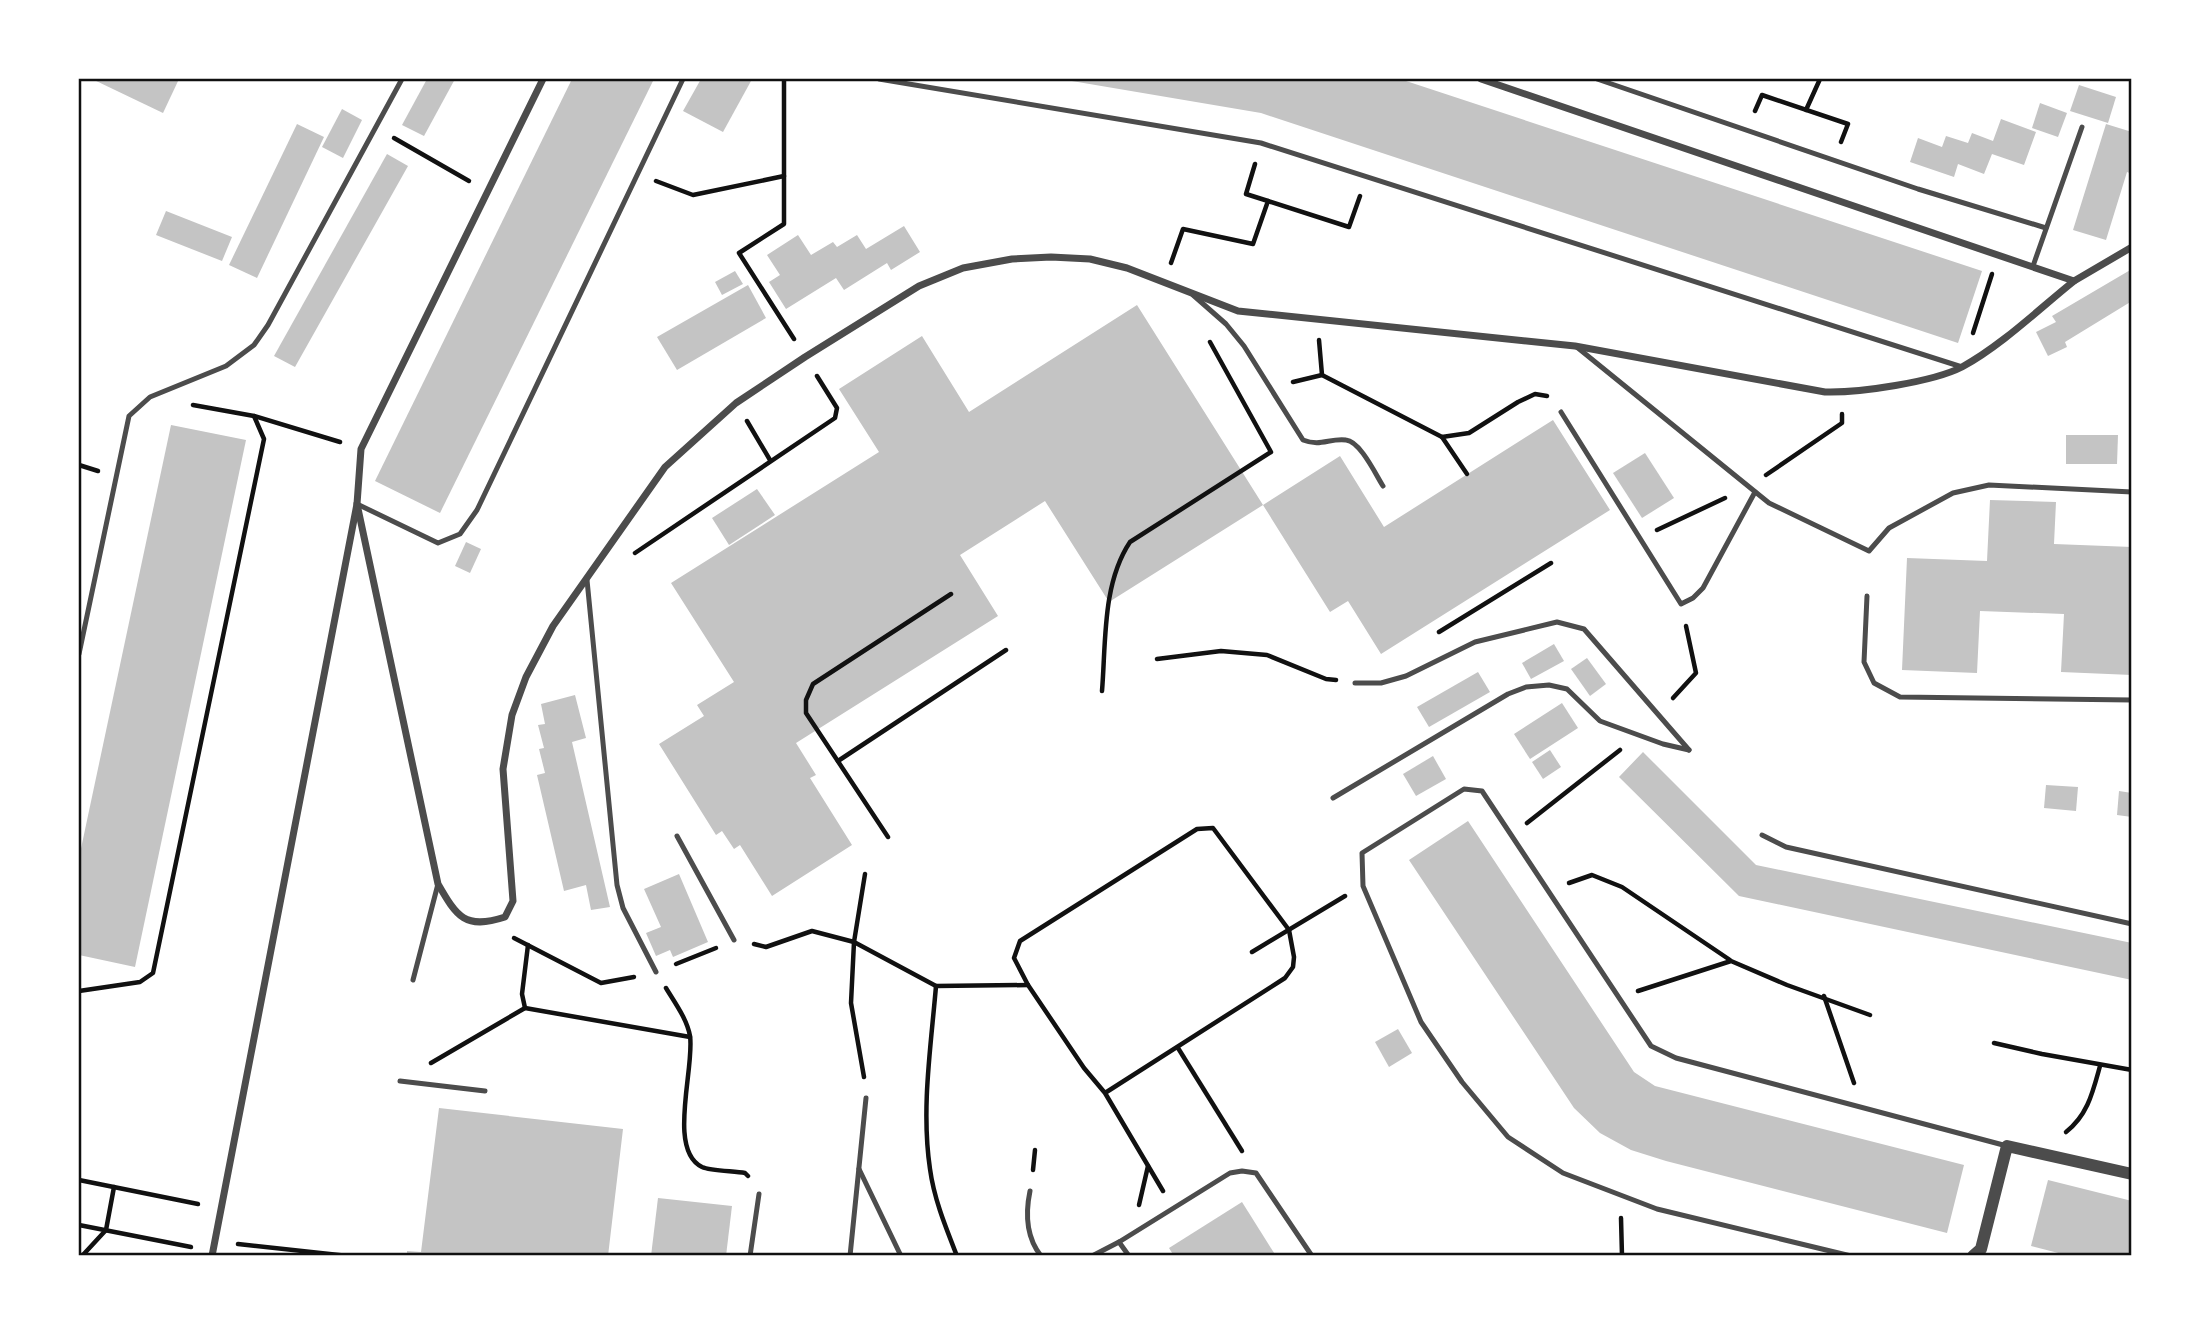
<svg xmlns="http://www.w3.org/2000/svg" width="2211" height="1335" font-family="Lora,serif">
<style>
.building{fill:#c4c4c4}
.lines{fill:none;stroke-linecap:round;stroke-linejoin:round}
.path{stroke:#111;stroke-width:4.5}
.service{stroke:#4c4c4c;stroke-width:5}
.minor{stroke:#4c4c4c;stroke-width:7}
.tertiary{stroke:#4c4c4c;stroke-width:12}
.neatline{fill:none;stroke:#111;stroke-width:2.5}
</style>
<rect width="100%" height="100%" fill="#fff"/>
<g class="building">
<path d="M92 79H179L163 113Z"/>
<path d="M427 79H455L424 136 402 125Z"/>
<path d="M572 79H654L440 513 375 481Z"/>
<path d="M701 79H747L751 81 723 132 683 111Z"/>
<path d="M1060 79H1400L1982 271 1958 343 1261 113Z"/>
<path d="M2079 85 2116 97 2108 123 2070 111Z"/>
<path d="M2040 103 2067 113 2058 137 2032 128Z"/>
<path d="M342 109 362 120 343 158 322 147Z"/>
<path d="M2001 119 2036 132 2024 165 1992 154 1984 174 1958 164 1954 177 1910 162 1918 138 1942 147 1946 136 1968 143 1972 133 1993 141Z"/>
<path d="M297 124 324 137 257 278 229 265Z"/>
<path d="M2106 124 2132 132V174L2127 172 2106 240 2073 230Z"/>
<path d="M387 154 408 166 295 367 274 356Z"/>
<path d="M166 211 232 237 222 261 156 235Z"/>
<path d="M904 226 920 252 891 270 887 263 844 290 836 278 786 309 769 282 780 275 767 255 798 235 811 255 833 242 837 247 857 235 866 249Z"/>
<path d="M2132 269V301L2065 342 2067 347 2048 356 2036 332 2056 322 2052 316Z"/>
<path d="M735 271 743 284 722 295 715 282Z"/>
<path d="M748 285 766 318 677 370 657 337Z"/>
<path d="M1137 305 1263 505 1109 602 1045 501 960 555 998 616 796 743 816 775 810 778 852 845 772 896 740 845 734 849 722 831 716 835 659 744 704 716 697 705 734 682 671 583 879 452 839 389 922 336 969 412Z"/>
<path d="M1553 420 1610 510 1381 654 1348 601 1330 612 1263 505 1340 456 1384 527Z"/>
<path d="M171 425 246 440 135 967 79 955V858Z"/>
<path d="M2066 435H2118L2117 464H2066Z"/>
<path d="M1645 453 1674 498 1642 518 1613 473Z"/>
<path d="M757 489 775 515 729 545 712 518Z"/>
<path d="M1990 500 2056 502 2054 544 2132 547V675L2061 672 2064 614 1980 611 1977 673 1902 670 1907 558 1987 561Z"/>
<path d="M466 542 481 549 470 573 455 566Z"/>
<path d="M1554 644 1564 661 1531 679 1522 663Z"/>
<path d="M1587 658 1606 684 1590 696 1571 669Z"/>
<path d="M1478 672 1490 692 1429 727 1417 707Z"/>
<path d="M575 695 586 738 572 742 610 907 591 910 586 885 564 891 537 775 545 773 539 749 544 748 538 725 545 724 541 704Z"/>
<path d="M1562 703 1578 728 1530 759 1514 734Z"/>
<path d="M1550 750 1561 767 1543 779 1532 762Z"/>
<path d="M1643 752 1756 865 2132 943V980L1739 896 1619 777Z"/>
<path d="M1433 756 1446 779 1416 796 1403 774Z"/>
<path d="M2046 785 2078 787 2076 811 2044 808Z"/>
<path d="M2119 791 2132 793V817L2117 815Z"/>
<path d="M1468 821 1634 1072 1655 1086 1964 1165 1947 1233 1666 1161 1631 1150 1600 1133 1574 1108 1409 860Z"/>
<path d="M679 874 708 942 673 957 670 950 656 956 646 933 661 927 644 889Z"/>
<path d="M1398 1029 1412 1053 1389 1067 1375 1042Z"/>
<path d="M439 1108 623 1129 608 1256H407V1251L421 1252Z"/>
<path d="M2048 1180 2132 1201V1256H2070L2031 1246Z"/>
<path d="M658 1198 732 1206 726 1256H651Z"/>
<path d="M1242 1202 1276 1256H1174L1169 1248Z"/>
</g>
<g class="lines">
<g class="path">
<path d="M784 79V224L739 253 794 339"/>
<path d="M1806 110 1820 79"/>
<path d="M1755 111 1762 95 1848 124 1841 142"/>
<path d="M394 138 469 181"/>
<path d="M656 181 693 195 784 176"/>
<path d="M1268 201 1349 227 1360 196"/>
<path d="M1171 263 1183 229 1253 244 1268 201 1246 194 1255 164"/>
<path d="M1973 333 1992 274"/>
<path d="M1319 340 1322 375"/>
<path d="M1293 382 1322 375 1442 437 1469 433 1518 402 1535 394 1547 396"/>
<path d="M193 405 254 416 340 442"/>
<path d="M747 421 770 460"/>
<path d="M1442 437 1467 474"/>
<path d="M79 465 98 471"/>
<path d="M1766 475 1842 423V414"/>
<path d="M1657 530 1725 498"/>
<path d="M635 553 835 418 837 408 817 376"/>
<path d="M1439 632 1551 563"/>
<path d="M1157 659 1221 651 1267 655 1326 679 1336 680"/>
<path d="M1102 691C1106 643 1102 584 1130 542L1271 452 1210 342"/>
<path d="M1673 698 1696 673 1686 626"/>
<path d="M838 761 1006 650"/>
<path d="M1527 823 1620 750"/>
<path d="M888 837 806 713V700L813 684 951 594"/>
<path d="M1569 883 1592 875 1622 887 1730 960"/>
<path d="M514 938 601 983 634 977"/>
<path d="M754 944 766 947 812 931 854 942 936 986 1028 985"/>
<path d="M1252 952 1345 896"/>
<path d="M676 964 716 948"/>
<path d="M936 986C931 1046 921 1109 930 1169 934 1199 946 1228 957 1256"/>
<path d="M666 988C675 1003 687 1019 690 1036 695 1067 667 1150 702 1167 711 1171 734 1171 745 1173L748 1176"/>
<path d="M79 991 140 982 153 973 264 439 254 416"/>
<path d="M1638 991 1731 961 1787 985 1870 1015"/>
<path d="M1824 996 1854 1083"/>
<path d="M525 1008 522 994 528 945"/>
<path d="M1994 1043 2042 1054 2132 1070"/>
<path d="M1178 1048 1242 1151"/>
<path d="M431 1063 525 1008 690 1037"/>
<path d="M864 1077 851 1003 854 942 865 874"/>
<path d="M1105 1093 1285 978 1293 967 1294 957 1289 930 1213 828 1197 829 1020 941 1014 958 1028 985 1084 1068 1105 1093 1163 1191"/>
<path d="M2066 1132C2088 1115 2093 1091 2100 1066"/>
<path d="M1033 1170 1035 1150"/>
<path d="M79 1180 198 1204"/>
<path d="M1139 1205 1148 1166"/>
<path d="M1621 1218 1622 1256"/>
<path d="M79 1225 191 1247"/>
<path d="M238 1244 348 1256"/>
<path d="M82 1256 106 1230 114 1187"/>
</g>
<g class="service">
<path d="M879 79 1261 143 1962 367"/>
<path d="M1597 79 1918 189 2046 228"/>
<path d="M2033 266 2082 127"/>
<path d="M1193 295 1226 324 1244 346 1303 440C1321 447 1329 438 1346 440 1360 441 1376 475 1383 486"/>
<path d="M1578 348 1769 503 1869 551 1889 528 1953 493 1989 485 2132 492"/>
<path d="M1561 412 1681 604 1693 598 1703 588 1755 492"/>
<path d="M357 504 438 543 460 534 477 510 683 79"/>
<path d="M587 580 617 885 623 908 656 972"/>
<path d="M1867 596 1864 662 1874 683 1900 697 2132 700"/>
<path d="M79 654 129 416 150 397 226 366 254 345 268 325 402 79"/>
<path d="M1355 683H1381L1406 676 1475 642 1557 622 1584 629 1689 750"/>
<path d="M1333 798 1508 694 1526 687 1549 685 1567 689 1600 721 1663 744 1689 750"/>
<path d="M1762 835 1786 847 2132 924"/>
<path d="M677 836 734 940"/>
<path d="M413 980 438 884"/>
<path d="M400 1081 485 1091"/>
<path d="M859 1169 901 1256"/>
<path d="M1030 1191C1025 1215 1026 1237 1041 1256"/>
<path d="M1119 1242 1129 1256"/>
<path d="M750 1256 759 1194"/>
<path d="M850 1256 866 1098"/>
<path d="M1092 1256 1119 1242 1230 1173 1242 1171 1256 1173 1312 1256"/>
<path d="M1851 1256 1657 1209 1563 1173 1508 1137 1462 1082 1421 1022 1363 886 1362 853 1464 789 1482 791 1651 1046 1676 1058 2007 1146"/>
</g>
<g class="minor">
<path d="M1481 79 2074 281 2132 247"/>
<path d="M357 504 438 884C457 917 465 930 505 917L513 901 503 769 512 715 526 677 553 626 665 467 736 403 805 357 919 286 963 268 1012 259 1051 257 1090 259 1127 268 1238 311 1575 346 1825 392C1859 393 1933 382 1962 367 2002 345 2039 309 2074 281"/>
<path d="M212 1256 357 504 361 449 543 79"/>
</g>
<path class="tertiary" d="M1973 1256 1981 1249 2007 1146 2132 1174"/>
</g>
<rect width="2211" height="1335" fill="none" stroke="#ffffff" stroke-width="161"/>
<rect x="80" y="80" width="2050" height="1174" class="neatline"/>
</svg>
